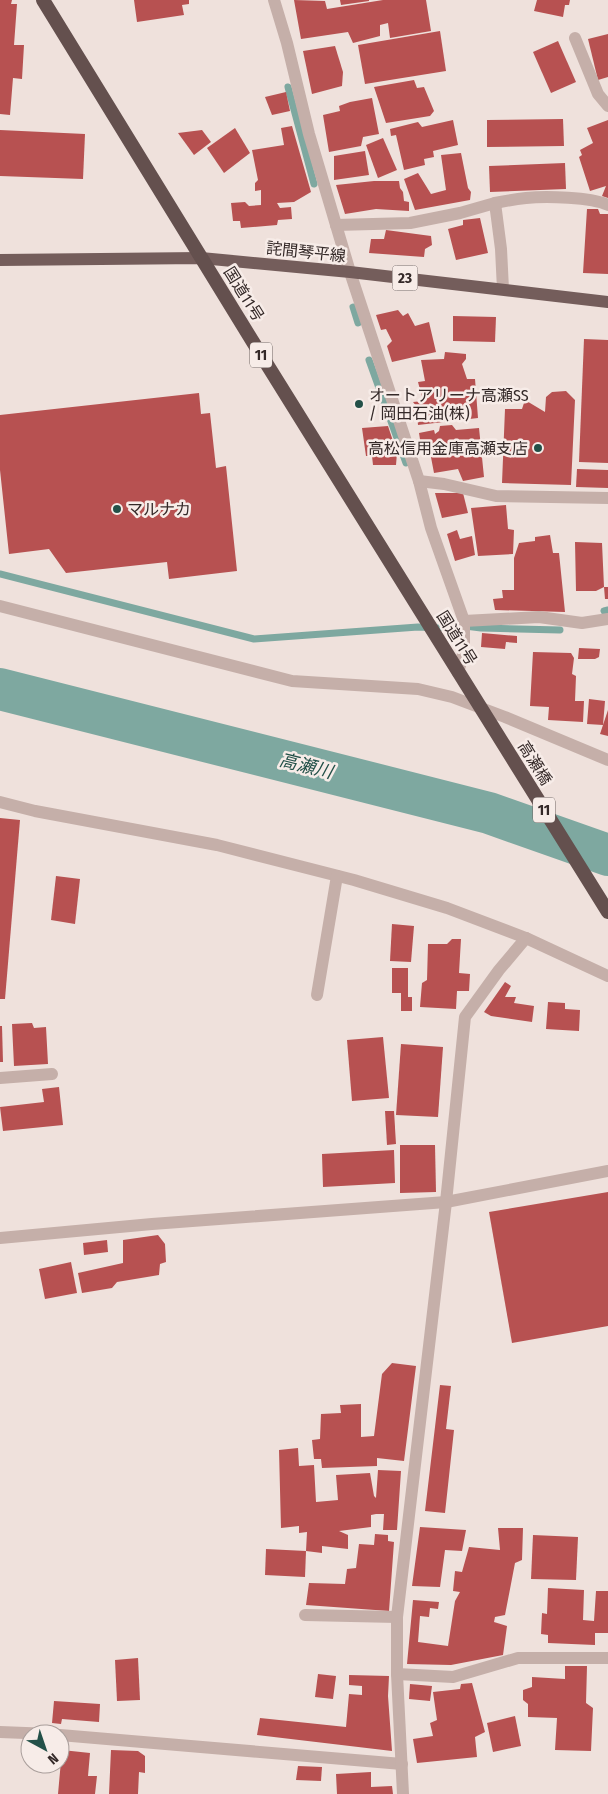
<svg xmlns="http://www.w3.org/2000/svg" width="608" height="1794" font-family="'Fira Sans Condensed','Noto Sans JP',sans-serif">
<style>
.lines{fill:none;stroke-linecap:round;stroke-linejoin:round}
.stream{stroke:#7ea8a0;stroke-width:7}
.river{stroke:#7ea8a0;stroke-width:42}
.building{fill:#b75151}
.minor{stroke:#c5afa9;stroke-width:12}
.primary{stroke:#745d5b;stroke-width:12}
.trunk{stroke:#64504e;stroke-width:14}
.poi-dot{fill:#235048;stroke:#f7ece8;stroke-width:2}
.labels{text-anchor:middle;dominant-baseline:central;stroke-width:5;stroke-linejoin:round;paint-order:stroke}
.shield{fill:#f7ece8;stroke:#6e6462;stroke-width:1}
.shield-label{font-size:15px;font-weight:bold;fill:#342928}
.street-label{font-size:16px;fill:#342928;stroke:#f7ece8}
.poi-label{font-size:16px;fill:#342928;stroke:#f7ece8;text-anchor:start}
.water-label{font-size:18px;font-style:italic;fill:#235048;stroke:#f7ece8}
</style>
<rect width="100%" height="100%" fill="#efe1dc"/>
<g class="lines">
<g class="stream">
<path d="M288 87 314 184"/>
<path d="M353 307 358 323"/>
<path d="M369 360 406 463"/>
<path d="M0 574 254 639 418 627 439 628 457 625 481 628 560 630"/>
<path d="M604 611 608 610"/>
</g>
<path class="river" d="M0 689 489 813 608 855"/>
</g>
<g class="building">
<path d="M0 0H12L11 4H17L14 45H24L22 79 13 78 10 115 0 114Z"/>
<path d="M134 0H189V4L182 5 184 15 137 22Z"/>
<path d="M294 0 325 1 327 9 383 0H426L431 31 390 38 388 23 380 25V36L353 43 348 32 301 39Z"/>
<path d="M340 0H369V1L341 5Z"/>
<path d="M537 0H570L569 5H565L563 17 534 11Z"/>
<path d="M440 31 446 71 365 84 358 45Z"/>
<path d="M608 34V77L598 80 588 39Z"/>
<path d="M558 41 576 82 551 93 533 52Z"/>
<path d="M335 46 343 72 342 86 312 94 303 51Z"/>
<path d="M414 80 417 88 424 87 434 111 430 116 386 123 374 87Z"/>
<path d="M286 92 290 111 272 115 265 97Z"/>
<path d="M372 98 379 134 363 137 361 146 329 152 323 115 340 111 339 106 350 102Z"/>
<path d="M563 119 564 146 487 147V120Z"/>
<path d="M453 120 458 145 433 151 434 157 424 159 425 165 404 170 396 135 391 136 390 129 418 122 422 127Z"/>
<path d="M608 120V198L602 196 606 186 590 191 579 157 582 155 580 150 593 143 587 128Z"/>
<path d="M292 126 311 192 294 202 277 203 280 208 291 207 292 219 278 220 277 225 241 228 240 221H233L231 203 245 202 249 206 261 205V190L255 191V183L258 180 252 150 284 145 281 128Z"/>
<path d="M235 128 250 153 224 173 207 148Z"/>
<path d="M0 130 85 134 83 179 0 176Z"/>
<path d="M202 130 211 142 194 155 178 133Z"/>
<path d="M383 138 397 170 378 178 366 145Z"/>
<path d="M365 151 369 175 334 180V156Z"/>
<path d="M461 153 468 188 471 192 470 200 415 210 404 179 418 173 431 194 446 190 441 155Z"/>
<path d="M565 163 566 189 490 192 489 166Z"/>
<path d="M374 181H399L400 188 403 192 404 201 409 202V211L376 209 345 214 336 185Z"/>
<path d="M587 209H598L600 214H608V274L583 273Z"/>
<path d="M480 218 488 253 456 260 448 229 463 225V220Z"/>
<path d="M386 230 431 236 432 245 425 249 424 257 369 253 371 239H384Z"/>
<path d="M398 310 403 316 408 313 415 326 429 322 436 352 392 362 387 346 392 341 386 329 381 330 376 315Z"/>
<path d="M453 316 496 317 495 342 453 341Z"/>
<path d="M584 339 608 340V463L579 462Z"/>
<path d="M445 352 466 354V359L462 364 467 379H475L478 418 418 425 417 415 412 416 411 409 417 407 413 402 423 401 418 382 425 381 421 360 444 359Z"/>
<path d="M566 391 575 400 571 485 502 483 505 409H522L525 400 545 412 546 397 552 392Z"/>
<path d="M199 393 201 414 210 413 216 468 226 466 237 571 169 579 167 562 66 573 49 549 9 554 0 470V415Z"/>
<path d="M452 425 456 430 479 428 484 477 463 481 458 469 434 473 430 452H422L419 433 434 430 435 434 439 431 440 426Z"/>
<path d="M388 426 397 453 396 465H373L372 456H366L362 428Z"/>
<path d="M577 469 608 470V488L576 487Z"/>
<path d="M435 493H463L468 513 442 518Z"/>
<path d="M506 505 508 529 514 530 513 554 478 556 471 508Z"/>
<path d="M457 530 460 539 472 536 475 555 455 561 447 534Z"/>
<path d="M550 535 553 553H559L565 612 495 610 493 599 503 598 502 590H514V558L519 543 535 541V537Z"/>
<path d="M575 542 602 543 604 587H608V599H605L604 587 596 591H576Z"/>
<path d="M482 633 517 636V643L506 642 505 649 481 647Z"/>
<path d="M579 648 600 649 599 657 595 659H578Z"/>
<path d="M533 652 571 653 574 658 572 674 576 676 575 701H584L583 722 548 720 549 707 530 706Z"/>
<path d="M589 699 605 701 603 725 608 710V736L600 734 603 725 587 724Z"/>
<path d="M0 818 20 820 5 999H0Z"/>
<path d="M56 876 80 879 75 924 51 920Z"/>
<path d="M392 924 414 926 411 962 390 961Z"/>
<path d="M452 939H461L459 973 470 974 469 991H457L456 1009 420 1007 422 983 427 980 428 944H447Z"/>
<path d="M392 968H408V997H412V1011H401V993H392Z"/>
<path d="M505 982 511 986 505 997H516L514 1003 534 1006 532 1022 491 1016 484 1012Z"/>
<path d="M548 1002 565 1003V1009L580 1010 579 1031 546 1029Z"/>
<path d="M32 1023 34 1028 46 1027 48 1064 14 1066 12 1024Z"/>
<path d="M0 1026H2L3 1062H0Z"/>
<path d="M383 1037 389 1098 352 1101 347 1040Z"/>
<path d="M401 1044 443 1047 438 1117 396 1115Z"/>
<path d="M59 1087 63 1125 3 1131 0 1107 44 1102 42 1089Z"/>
<path d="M385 1111H394L396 1144 387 1145Z"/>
<path d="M400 1145H435L436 1192 400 1193Z"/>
<path d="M394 1150 395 1183 323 1187 322 1154Z"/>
<path d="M608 1192V1326L512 1343 489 1212Z"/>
<path d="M158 1235 165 1244 166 1262 160 1264 159 1275 117 1282 112 1288 82 1293 78 1273 123 1263V1240Z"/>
<path d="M107 1240 108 1252 84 1255 83 1243Z"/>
<path d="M71 1262 77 1293 45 1299 39 1269Z"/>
<path d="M392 1363 416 1366 404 1461 377 1458V1466L322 1468 321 1459H314L312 1440 320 1439 321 1414 341 1413 340 1405 361 1404V1437L374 1436 382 1374Z"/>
<path d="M440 1385 451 1386 446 1429 454 1430 445 1513 425 1511Z"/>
<path d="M298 1448 299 1466 314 1465 316 1502 338 1500 336 1475 370 1473 374 1496 376 1498 378 1470 401 1471 397 1530H383L384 1514H376L371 1515V1527L339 1531 348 1535V1549L322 1546V1553L306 1551 307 1532 299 1533V1526L281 1528 279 1450Z"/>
<path d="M420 1527 466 1530 462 1551 445 1550 440 1587 412 1586Z"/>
<path d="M498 1528H523L522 1560 515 1563 505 1615 495 1617 494 1622 507 1626 503 1655 451 1665 407 1664 413 1600 439 1602 438 1609 430 1608 429 1617 420 1616 418 1642 448 1646 455 1601 460 1592 453 1591 455 1571 462 1572 469 1547 500 1550Z"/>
<path d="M375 1534 388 1535V1541L394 1542 389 1611 306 1605 309 1583 345 1584 347 1569 356 1568 359 1544 374 1545Z"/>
<path d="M533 1535 578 1537 576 1580 531 1579Z"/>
<path d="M266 1549 306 1551 305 1577 265 1575Z"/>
<path d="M548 1588 584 1590 583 1620 594 1621 596 1591H608V1633H595V1645L548 1643V1635L541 1634 542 1613 547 1614Z"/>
<path d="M138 1658 140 1700 117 1701 115 1660Z"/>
<path d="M565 1666H587L586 1703 593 1708 591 1751 555 1750 557 1718 528 1717V1704L523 1700V1690L532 1687V1677L565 1679Z"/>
<path d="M318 1674 336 1676 333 1699 315 1697Z"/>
<path d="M349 1675 389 1676 388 1696 392 1751 257 1735 260 1718 346 1727 349 1694 362 1695V1686L349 1685Z"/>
<path d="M472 1683 485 1732 475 1737 477 1757 417 1763 413 1739 433 1736 430 1723 437 1720 433 1692 460 1689 461 1684Z"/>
<path d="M410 1684 432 1686 430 1701 409 1699Z"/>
<path d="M54 1701 100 1704 99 1722 62 1719 61 1724 52 1723Z"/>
<path d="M515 1716 521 1746 493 1752 487 1723Z"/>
<path d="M62 1750 90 1753 88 1776H97L95 1794H58Z"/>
<path d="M111 1750 138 1751 145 1756V1773L139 1772 138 1794H109Z"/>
<path d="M298 1766 322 1767 321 1781 296 1780Z"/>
<path d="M371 1772V1787L392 1786 393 1794H337L336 1774Z"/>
</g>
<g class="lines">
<g class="minor">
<path d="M274 0 287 43 309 134 350 272 419 481 431 528 464 621V650L458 673"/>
<path d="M575 38 598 94 608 106"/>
<path d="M495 203C505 201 516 199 526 198 545 196 592 197 608 205"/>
<path d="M336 225 410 223 460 213 495 203 501 249 503 289"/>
<path d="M419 481 444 484 496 496 608 498"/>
<path d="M0 606 292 681 418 689 452 697 505 717 608 760"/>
<path d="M464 621 539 617 582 623 608 619"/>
<path d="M0 802 35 811 217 845 354 880 447 908 526 938 608 976"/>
<path d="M317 995 337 876"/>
<path d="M0 1078 52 1074"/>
<path d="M0 1238 152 1224 446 1202 608 1171"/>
<path d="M305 1615 397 1617"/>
<path d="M397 1674 453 1677 518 1658H608"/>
<path d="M0 1732 51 1734"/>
<path d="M60 1735 402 1764"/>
<path d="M403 1794 397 1674V1617L446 1202 465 1017 499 970 526 938"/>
</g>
<path class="primary" d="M0 260 201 258 350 272 608 302"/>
<path class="trunk" d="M43 0 253 342 608 912"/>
</g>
<g class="poi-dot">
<circle cx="359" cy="404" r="5"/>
<circle cx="538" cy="448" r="5"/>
<circle cx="117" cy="509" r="5"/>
</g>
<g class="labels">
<g class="shield">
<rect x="392.5" y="265.5" width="25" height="25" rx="4"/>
<rect x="250" y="342.5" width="22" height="25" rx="4"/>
<rect x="533" y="797.5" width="22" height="25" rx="4"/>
</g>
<g class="shield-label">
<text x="405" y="278">23</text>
<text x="261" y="355">11</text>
<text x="544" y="810">11</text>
</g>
<g class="street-label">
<text transform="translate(306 252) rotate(6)">詫間琴平線</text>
<text transform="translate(244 294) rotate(58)">国道11号</text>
<text transform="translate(457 638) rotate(58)">国道11号</text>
<text transform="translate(535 763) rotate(58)">高瀬橋</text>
</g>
<g class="poi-label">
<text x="369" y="395">オートアリーナ高瀬SS<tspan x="369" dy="18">/ 岡田石油(株)</tspan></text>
<text x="528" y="448" text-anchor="end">高松信用金庫高瀬支店</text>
<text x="127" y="509">マルナカ</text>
</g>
<g class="water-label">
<text transform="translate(306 766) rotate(14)">高瀬川</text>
</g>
</g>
<g transform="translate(45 1749) rotate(140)"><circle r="24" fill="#f7ece8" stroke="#a99e9b"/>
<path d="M0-4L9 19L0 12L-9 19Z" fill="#235048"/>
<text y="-8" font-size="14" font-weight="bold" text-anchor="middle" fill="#342928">N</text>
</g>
</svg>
